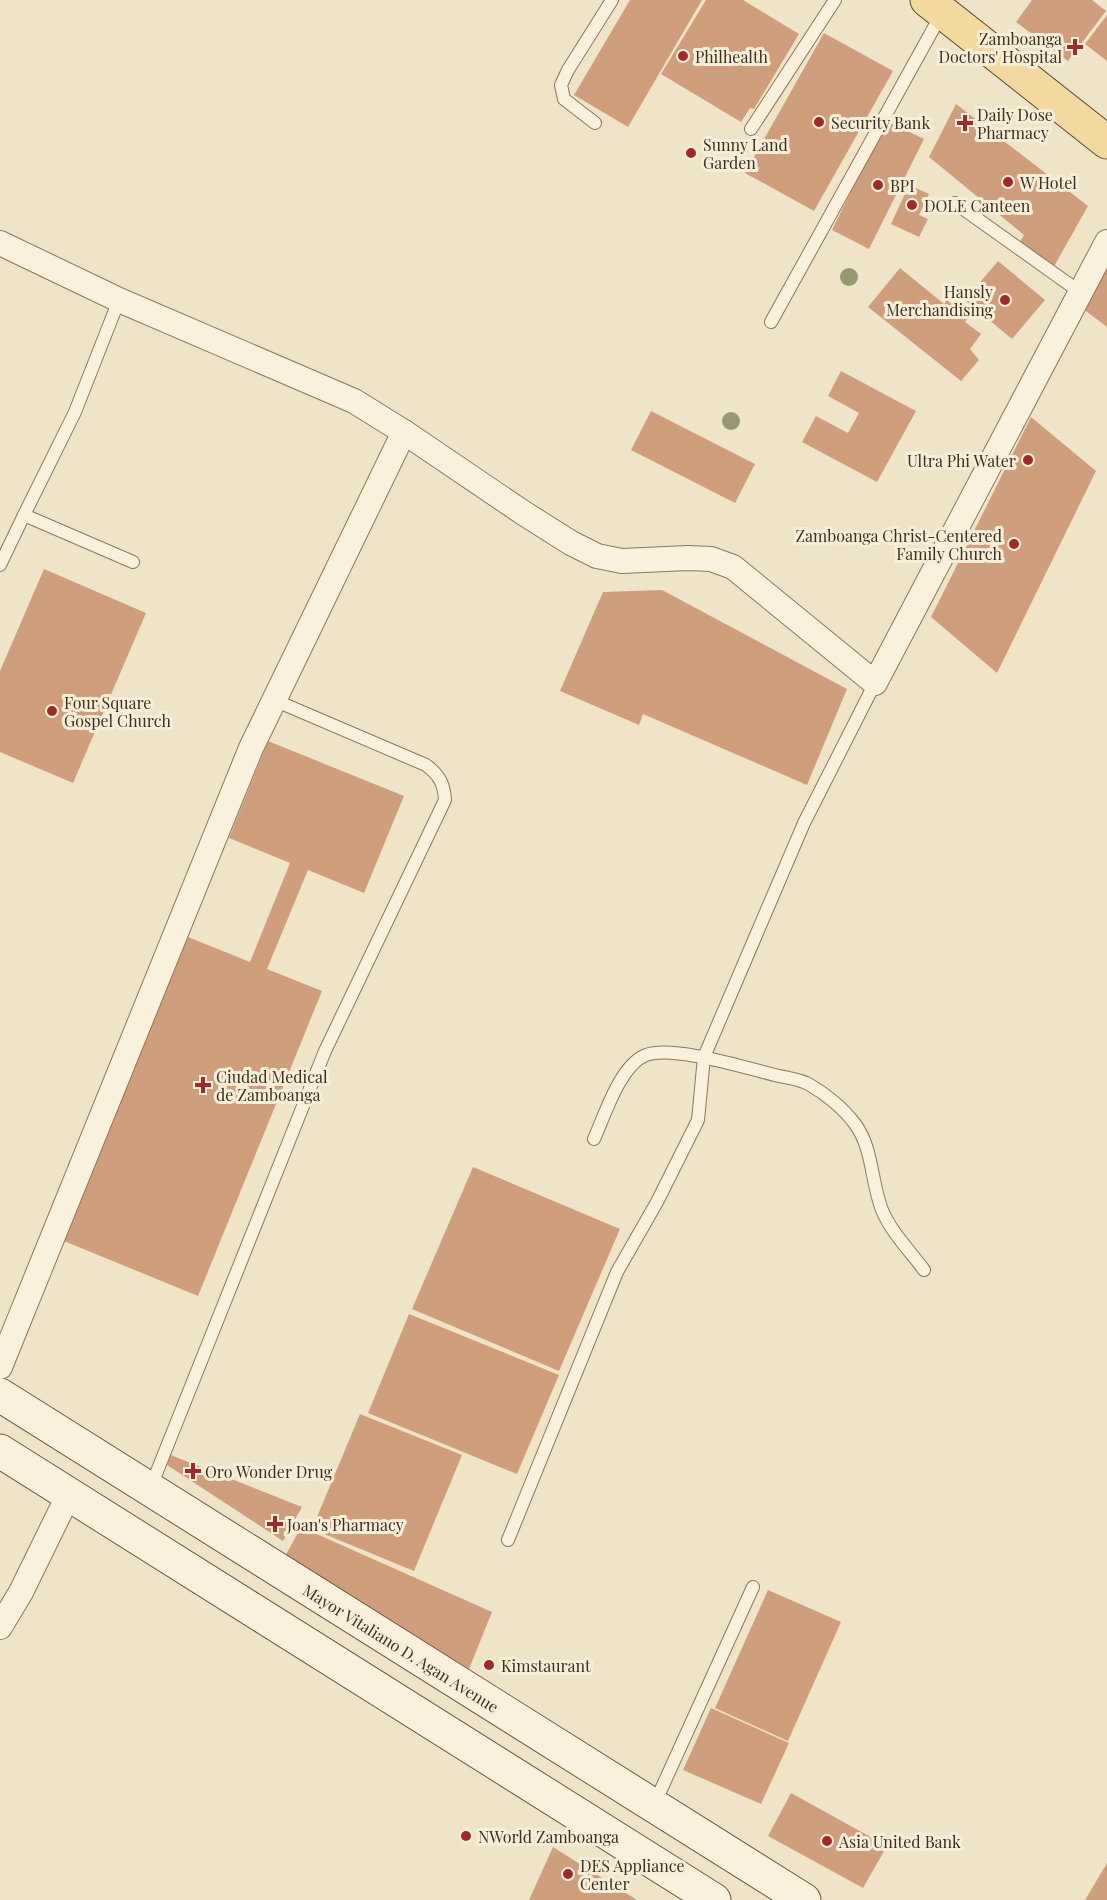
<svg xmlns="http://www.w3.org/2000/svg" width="1107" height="1900" font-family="'Playfair Display',serif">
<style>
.building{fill:#cf9f7d}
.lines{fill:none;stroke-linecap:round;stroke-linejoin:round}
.lane-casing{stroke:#8d765c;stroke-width:14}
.street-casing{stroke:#8d765c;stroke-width:26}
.secondary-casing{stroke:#6f573f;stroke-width:35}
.primary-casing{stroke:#5b4430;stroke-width:35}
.lane{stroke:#faf1dc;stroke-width:12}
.street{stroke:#faf1dc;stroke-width:24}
.secondary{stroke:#faf1dc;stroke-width:33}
.primary{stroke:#f3d9a0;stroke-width:33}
.tree{fill:#96986f}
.poi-dot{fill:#9e2a2b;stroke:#f7eed8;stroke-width:2}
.labels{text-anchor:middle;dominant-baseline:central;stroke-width:6;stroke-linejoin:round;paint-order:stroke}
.poi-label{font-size:16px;fill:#3d2e20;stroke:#f7eed8;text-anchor:start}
.street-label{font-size:16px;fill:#3d2e20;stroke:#f7eed8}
</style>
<rect width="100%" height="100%" fill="#f0e4c8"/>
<g class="building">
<path d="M630 0H702L628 127 574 95Z"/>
<path d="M706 0H743L799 34 754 109 750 108 741 122 661 74Z"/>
<path d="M1032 0H1092L1106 11 1068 61 1016 22Z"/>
<path d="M1107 15V61L1085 44Z"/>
<path d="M824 33 893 71 814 211 745 173Z"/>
<path d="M956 104 1088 206 1052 270 1019 244 1024 235 929 157Z"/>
<path d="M886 121 924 139 869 249 832 230Z"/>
<path d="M909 185 929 194 919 215 928 219 919 237 891 224Z"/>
<path d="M1107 259V327L1082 308Z"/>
<path d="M998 261 1045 300 1012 339 965 300Z"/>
<path d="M900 268 944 304 947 300 968 318 965 322 981 334 970 349 979 360 961 381 868 307Z"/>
<path d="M841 371 916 411 877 482 802 442 816 416 848 433 859 413 828 396Z"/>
<path d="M651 411 755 464 735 503 631 450Z"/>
<path d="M1031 417 1096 471 997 673 931 617Z"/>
<path d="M44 569 146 613 73 783 0 752V671Z"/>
<path d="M662 590 847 689 807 785 643 714 639 725 560 691 603 592Z"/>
<path d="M268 741 404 796 364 893 308 870 267 969 322 991 198 1296 59 1239 183 935 250 962 290 863 229 838Z"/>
<path d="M473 1167 620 1229 559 1371 412 1309Z"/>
<path d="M409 1314 559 1375 517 1474 368 1413Z"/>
<path d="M360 1414 462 1455 414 1571 312 1529Z"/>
<path d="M168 1454 302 1507 283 1541 164 1463Z"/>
<path d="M301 1527 492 1612 469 1669 284 1558Z"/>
<path d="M768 1590 841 1622 788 1741 715 1708Z"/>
<path d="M711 1708 789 1743 761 1804 683 1770Z"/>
<path d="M791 1793 887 1846 863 1888 768 1836Z"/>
<path d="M553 1847 637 1900H529Z"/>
<path d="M1107 1863V1900H1085Z"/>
</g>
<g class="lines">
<g class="lane-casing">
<g id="lane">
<path d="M595 123 564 99 561 85 568 70 612 0"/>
<path d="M751 129 835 0"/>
<path d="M955 203 1080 292"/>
<path d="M119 300 75 412 24 515 133 562"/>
<path d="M771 322 942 13"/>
<path d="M0 565 24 515"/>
<path d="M594 1139C605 1115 620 1065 646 1055 673 1045 746 1068 775 1075 786 1078 801 1079 810 1085 826 1094 844 1109 855 1124 873 1148 871 1182 882 1210 891 1232 910 1251 924 1270"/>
<path d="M150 1489 325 1051 445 800C444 783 439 775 426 765L274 700"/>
<path d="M508 1540 617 1272 657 1202 698 1120 704 1057 804 823 875 683"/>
<path d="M654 1805 753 1587"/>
</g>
</g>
<g class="street-casing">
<g id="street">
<path d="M0 243 119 300 354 401 404 432 522 512 571 543 597 556 622 561 688 558 711 559 733 567 875 683 1107 242"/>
<path d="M0 1367 251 748 404 432"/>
<path d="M0 1627 21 1592 69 1494"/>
</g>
</g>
<g class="secondary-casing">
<g id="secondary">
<path d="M0 1395 804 1900"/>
<path d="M0 1451 714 1900"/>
</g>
</g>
<g class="primary-casing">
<path id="primary" d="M927 0 1107 142"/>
</g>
<use href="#lane" class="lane"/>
<use href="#street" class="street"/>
<use href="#secondary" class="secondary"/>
<use href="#primary" class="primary"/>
</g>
<g class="tree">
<circle cx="849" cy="277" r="9"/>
<circle cx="731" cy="421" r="9"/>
</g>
<g class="poi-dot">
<path d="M1072 38h6v6h6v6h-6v6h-6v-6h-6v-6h6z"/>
<circle cx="683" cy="56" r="6"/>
<circle cx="819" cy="122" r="6"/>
<path d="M962 114h6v6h6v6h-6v6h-6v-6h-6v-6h6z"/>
<circle cx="691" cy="153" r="6"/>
<circle cx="1008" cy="182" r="6"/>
<circle cx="878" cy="185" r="6"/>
<circle cx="912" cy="205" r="6"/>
<circle cx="1005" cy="300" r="6"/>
<circle cx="1028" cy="460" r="6"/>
<circle cx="1014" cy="544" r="6"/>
<circle cx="52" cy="711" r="6"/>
<path d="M200 1076h6v6h6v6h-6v6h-6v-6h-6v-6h6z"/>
<path d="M190 1462h6v6h6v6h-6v6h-6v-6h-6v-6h6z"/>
<path d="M272 1515h6v6h6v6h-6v6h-6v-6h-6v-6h6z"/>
<circle cx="489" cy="1665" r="6"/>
<circle cx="466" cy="1836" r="6"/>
<circle cx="827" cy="1841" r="6"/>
<circle cx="568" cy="1874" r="6"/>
</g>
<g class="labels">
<g class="poi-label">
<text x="1062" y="38" text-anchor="end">Zamboanga<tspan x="1062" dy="18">Doctors' Hospital</tspan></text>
<text x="695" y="56">Philhealth</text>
<text x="977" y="114">Daily Dose<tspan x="977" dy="18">Pharmacy</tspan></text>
<text x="831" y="122">Security Bank</text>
<text x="703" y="144">Sunny Land<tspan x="703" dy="18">Garden</tspan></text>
<text x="1020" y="182">W Hotel</text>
<text x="890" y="185">BPI</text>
<text x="924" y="205">DOLE Canteen</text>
<text x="993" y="291" text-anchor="end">Hansly<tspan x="993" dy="18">Merchandising</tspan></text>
<text x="1016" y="460" text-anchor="end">Ultra Phi Water</text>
<text x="1002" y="535" text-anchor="end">Zamboanga Christ-Centered<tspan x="1002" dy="18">Family Church</tspan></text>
<text x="64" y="702">Four Square<tspan x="64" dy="18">Gospel Church</tspan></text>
<text x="216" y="1076">Ciudad Medical<tspan x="216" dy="18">de Zamboanga</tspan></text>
<text x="205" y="1471">Oro Wonder Drug</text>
<text x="287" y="1524">Joan's Pharmacy</text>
<text x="501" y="1665">Kimstaurant</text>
<text x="478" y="1836">NWorld Zamboanga</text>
<text x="839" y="1841">Asia United Bank</text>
<text x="580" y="1865">DES Appliance<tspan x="580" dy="18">Center</tspan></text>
</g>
<g class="street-label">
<text transform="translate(401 1648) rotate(32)">Mayor Vitaliano D. Agan Avenue</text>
</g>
</g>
</svg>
